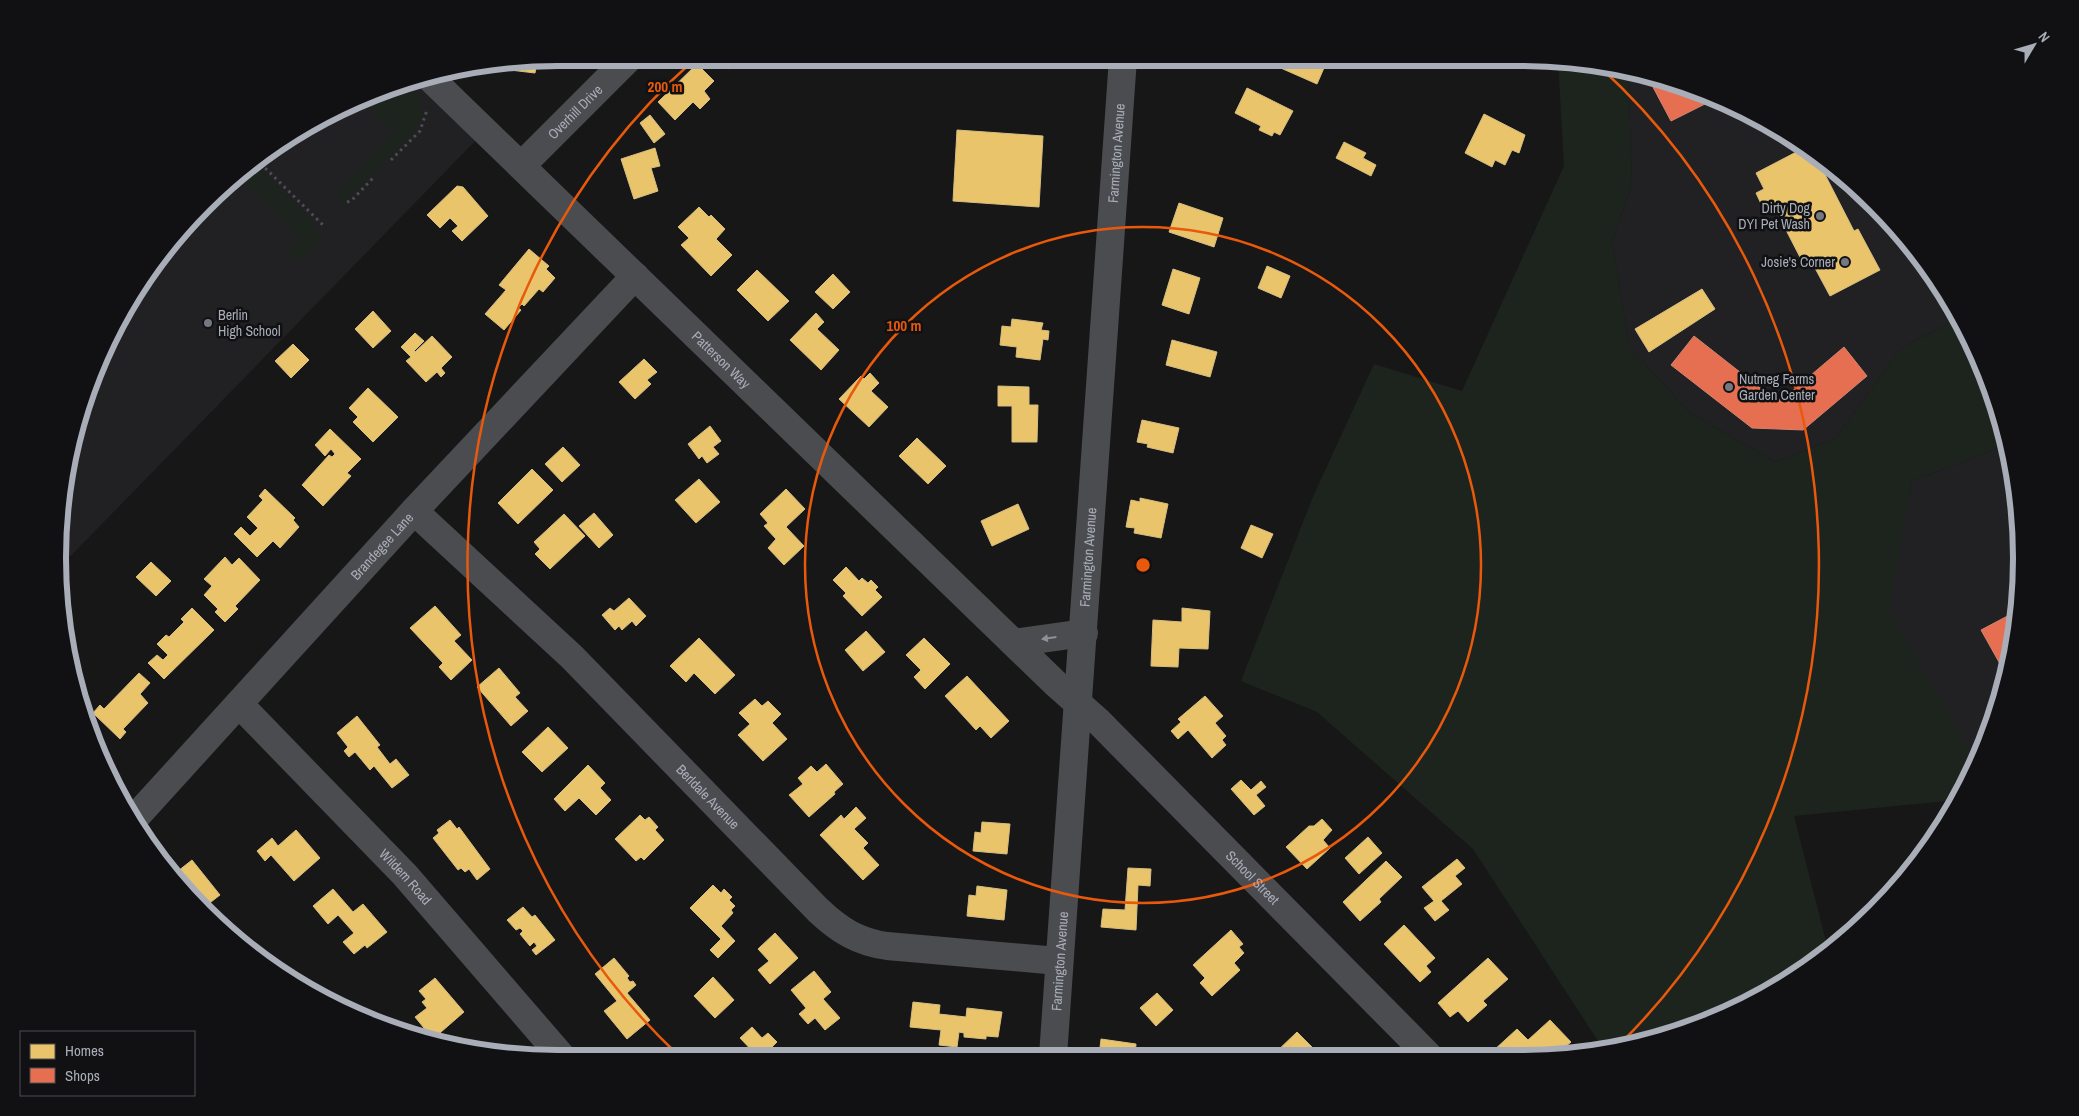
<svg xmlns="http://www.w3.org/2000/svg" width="2079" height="1116" font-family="'Archivo Narrow',sans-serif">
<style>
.built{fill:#212123}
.green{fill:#1d241e}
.homes{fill:#e9c46a;stroke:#d6bd81}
.shops{fill:#e76f51;stroke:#d48270}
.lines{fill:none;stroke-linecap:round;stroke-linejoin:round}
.path{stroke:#4d4e52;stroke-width:3;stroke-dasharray:2.5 4;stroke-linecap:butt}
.minor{stroke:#4b4c50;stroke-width:28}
.oneway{fill:#8c9099}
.ring{fill:none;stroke:#e8590c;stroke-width:2.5}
.poi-dot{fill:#757880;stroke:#111113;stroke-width:2}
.labels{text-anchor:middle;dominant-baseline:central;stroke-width:5;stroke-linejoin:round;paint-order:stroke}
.street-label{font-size:14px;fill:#a8adb8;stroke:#111113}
.poi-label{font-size:14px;fill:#a8adb8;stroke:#111113;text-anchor:end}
.rim{fill:none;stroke:#a8adb8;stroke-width:6}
.centre{fill:#e8590c;stroke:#111113;stroke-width:2.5}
.ring-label{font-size:15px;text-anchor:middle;font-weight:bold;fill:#e8590c;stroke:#111113;stroke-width:5;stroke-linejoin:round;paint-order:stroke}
</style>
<rect width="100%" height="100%" fill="#171717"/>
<g class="built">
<path d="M1628 71 1651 75 1743 109 1826 161 1897 228 1955 308 1959 318 1901 348 1836 438 1775 462 1689 412 1629 346 1612 241 1632 184Z"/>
<path d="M428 76 485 131 60 567 59 525 74 429 96 366 142 280 182 228 253 161 308 124 397 84Z"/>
<path d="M2006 445 2017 493 2020 591 2004 688 1976 762 1888 610 1912 481Z"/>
</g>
<g class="green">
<path d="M1558 59 1628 71 1632 184 1612 241 1629 346 1689 412 1775 462 1836 438 1901 348 1959 318 1995 397 2006 445 1912 481 1889 610 1976 762 1970 780 1956 800 1794 816 1828 949 1799 974 1712 1021 1604 1050 1473 849 1317 712 1241 681 1312 499 1374 364 1462 391 1564 166Z"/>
<path d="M403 82 419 99 423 115 413 133 344 202 338 197V192L394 133 361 100Z"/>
<path d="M252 162 311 220 316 226 315 230 323 237 300 259 296 260 288 252 299 236 238 175Z"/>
</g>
<g class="homes">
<path d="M716 58H739L729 69Z"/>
<path d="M1258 58H1320L1327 61 1317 84Z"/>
<path d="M544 59 542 68 536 67 535 73 493 68 494 64Z"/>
<path d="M697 64 714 81 704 91 710 99 700 109 693 102 675 120 658 102Z"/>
<path d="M1247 88 1293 111 1280 135 1274 132 1272 136 1259 130 1261 126 1235 113Z"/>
<path d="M1484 114 1525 135 1519 153 1512 150 1505 165 1495 160 1492 167 1465 153Z"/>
<path d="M650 115 665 134 654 143 640 123Z"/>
<path d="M957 130 1043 136 1039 207 953 201Z"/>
<path d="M1344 142 1366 153 1363 158 1376 165 1371 176 1336 158Z"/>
<path d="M655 148 660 166 651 168 658 191 634 199 621 159Z"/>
<path d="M1804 148 1814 153 1854 231 1858 229 1880 270 1830 296 1809 257 1802 261 1772 203 1763 208 1756 193 1764 189 1756 173Z"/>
<path d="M457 186 463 187 488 216 462 241 452 231 458 226 450 218 440 228 427 215Z"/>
<path d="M1179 203 1223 218 1214 247 1169 232Z"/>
<path d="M699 207 709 217 711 215 725 229 716 239 732 255 711 276 681 245 689 238 678 227Z"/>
<path d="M529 249 549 266 546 269 555 278 543 292 539 289 524 306 522 304 518 308 521 310 504 330 485 314 506 290 499 285Z"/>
<path d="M1267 266 1290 276 1281 298 1258 288Z"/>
<path d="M1173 269 1200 278 1189 314 1162 305Z"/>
<path d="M757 270 789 301 768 321 737 290Z"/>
<path d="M833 274 850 292 833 309 815 292Z"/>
<path d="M1702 289 1715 309 1649 352 1635 329Z"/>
<path d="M373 311 391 331 373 348 355 329Z"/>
<path d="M816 313 824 322 817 329 839 350 821 370 790 340Z"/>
<path d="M1012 319 1043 323 1041 330 1049 331 1048 340 1043 339 1040 360 1016 357 1017 347 1000 345 1002 326 1011 327Z"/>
<path d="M415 333 424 341 414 351 415 352 432 336 452 357 441 368 445 373 441 377 437 372 426 382 406 361 411 357 401 347Z"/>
<path d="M1172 340 1217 352 1210 377 1166 365Z"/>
<path d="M293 344 309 360 291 378 275 361Z"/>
<path d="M644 359 657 372 647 380 651 384 635 399 619 382Z"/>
<path d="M870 373 879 383 871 391 888 407 869 427 839 399 861 376 864 379Z"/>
<path d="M998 386 1029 387V405H1038L1037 442H1012V406H998Z"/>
<path d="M368 388 398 417 373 442 353 422 358 417 349 408Z"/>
<path d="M1142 420 1179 428 1173 453 1147 447 1148 444 1137 442Z"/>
<path d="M710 426 721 441 713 447 719 454 707 463 702 456 699 459 688 444Z"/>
<path d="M330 429 361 459 347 473 351 476 323 506 302 485 329 455 332 457 335 454 331 449 325 456 315 445Z"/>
<path d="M917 438 946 466 928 484 899 456Z"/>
<path d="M563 447 580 465 562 482 545 464Z"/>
<path d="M532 469 553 490 518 524 498 503Z"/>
<path d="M699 479 720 502 696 523 675 500Z"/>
<path d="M265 489 295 518 293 520 299 527 280 548 273 541 257 557 234 534 241 527 250 536 258 528 247 517 263 500 259 496Z"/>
<path d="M786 489 805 509 786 527 804 546 784 565 768 548 776 539 764 526 768 523 760 514Z"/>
<path d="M1140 498 1168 504 1161 538 1134 533 1135 528 1126 527 1131 500 1140 502Z"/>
<path d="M1018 504 1029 529 992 546 981 521Z"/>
<path d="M594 513 613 535 599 548 579 526Z"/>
<path d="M564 514 585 536 550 569 535 554 540 549 534 542Z"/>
<path d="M1251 525 1273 534 1262 558 1241 548Z"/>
<path d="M225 557 232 565 239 558 260 580 235 606 238 609 225 622 215 612 218 609 204 595 212 586 204 579Z"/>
<path d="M151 562 171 581 156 596 136 577Z"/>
<path d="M846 567 859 581 862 578 868 583 871 580 878 587 875 590 882 597 862 616 843 596 846 593 833 580Z"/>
<path d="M629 598 646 616 636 626 632 621 622 630 619 626 615 630 602 615 610 608 614 611Z"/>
<path d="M435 606 461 635 454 641 472 660 451 680 439 667 443 663 410 628Z"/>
<path d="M192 608 214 630 164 679 148 663 157 655 163 660 168 655 157 644 166 635 169 637 184 622 181 619Z"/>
<path d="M1182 608 1210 611 1208 649 1179 648 1178 667 1151 666 1153 620 1182 622Z"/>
<path d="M866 631 885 652 863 671 845 650Z"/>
<path d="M699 638 735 675 715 694 694 673 686 682 670 666Z"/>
<path d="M924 638 950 664 925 689 914 677 921 670 906 655Z"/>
<path d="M499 668 520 693 515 697 528 711 511 726 477 687Z"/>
<path d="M139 673 150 683 140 694 148 703 123 729 126 732 120 739 93 713 100 705 104 709Z"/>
<path d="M967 676 1009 721 991 738 980 726 976 730 945 696Z"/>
<path d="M1205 696 1223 716 1215 723 1226 736 1222 740 1226 745 1212 758 1188 730 1178 739 1171 731 1181 722 1178 719Z"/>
<path d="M755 699 762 706 768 701 781 714 772 723 787 739 763 761 738 735 750 724 739 713Z"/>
<path d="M357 716 380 745 377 747 390 764 396 759 409 775 392 788 374 766 370 770 355 752 349 757 344 751 348 747 337 733Z"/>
<path d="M548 727 568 748 542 772 522 752Z"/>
<path d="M826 764 843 784 834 792 835 794 809 817 789 795 803 784 798 778 811 766 817 772Z"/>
<path d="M588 765 605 783 600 788 611 800 596 815 579 798 565 811 554 799Z"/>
<path d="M1241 780 1251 790 1261 781 1266 787 1256 795 1265 806 1254 815 1231 789Z"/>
<path d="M856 807 866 818 854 829 868 843 863 848 879 865 863 880 820 835 841 815 844 819Z"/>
<path d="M640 815 645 820 649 817 658 827 655 830 664 840 644 860 641 857 636 861 615 839Z"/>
<path d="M1322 819 1332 830 1323 840 1330 848 1307 869 1286 847 1309 826H1314Z"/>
<path d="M450 820 457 829 459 827 490 869 477 880 469 869 465 872 461 868 458 870 433 838 439 833 437 830Z"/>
<path d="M982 822 1010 824 1007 854 973 851 975 832 981 833Z"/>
<path d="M296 830 320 858 294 881 271 855 265 861 257 851 272 838 278 846Z"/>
<path d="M1368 837 1382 853 1359 874 1345 858Z"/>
<path d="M1457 859 1465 868 1455 876 1462 884 1441 901 1449 910 1435 921 1424 908 1434 901 1422 887Z"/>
<path d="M192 860 220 895 202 909 176 877 180 874 178 871Z"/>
<path d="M1386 861 1402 877 1379 899 1381 902 1360 921 1343 902Z"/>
<path d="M1128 868 1151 869 1150 886 1138 885 1136 930 1101 927 1103 909 1125 910Z"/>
<path d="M713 885 721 893 724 889 732 897 729 900 735 906 731 910 733 913 721 926 735 941 718 958 710 950 721 939 690 908Z"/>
<path d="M977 886 1007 890 1004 920 967 916 969 895 976 896Z"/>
<path d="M333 889 353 912 363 904 387 932 367 948 365 945 354 954 343 942 354 933 338 915 328 924 313 906Z"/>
<path d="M523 907 532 917 535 915 555 940 536 955 532 950 537 946 534 942 530 946 520 934 523 931 520 928 516 930 507 920Z"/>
<path d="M1404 925 1435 958 1426 966 1431 972 1420 982 1384 944Z"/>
<path d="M1231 930 1243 944 1239 947 1244 953 1234 963 1240 970 1212 996 1200 983 1205 978 1193 965Z"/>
<path d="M775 933 798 958 770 984 758 970 769 961 758 949Z"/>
<path d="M614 958 629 976 627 978 630 982 633 981 636 985 627 993 650 1020 627 1039 604 1011 617 1001 595 974Z"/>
<path d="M1488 958 1508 979 1483 1001 1487 1005 1468 1022 1458 1011 1450 1017 1438 1003Z"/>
<path d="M814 971 831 992 823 999 840 1018 825 1030 815 1018 808 1024 799 1014 806 1008 791 990Z"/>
<path d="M713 977 734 1000 715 1018 694 996Z"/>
<path d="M435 978 464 1012 433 1039 415 1017 427 1008 422 1002 426 999 419 991Z"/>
<path d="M1157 993 1173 1010 1156 1026 1140 1008Z"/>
<path d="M913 1002 940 1005 939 1014 966 1017 967 1008 1002 1012 998 1037 986 1036V1039L964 1037V1033L959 1032 957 1047 939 1045 941 1030 910 1027Z"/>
<path d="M1550 1020 1571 1042 1557 1054H1496L1493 1051 1517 1029 1528 1040Z"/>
<path d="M752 1027 762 1038 768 1033 777 1042 762 1057H758L740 1038Z"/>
<path d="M1297 1032 1320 1055H1273Z"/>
<path d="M1101 1039 1136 1044 1135 1056H1099Z"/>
</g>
<g class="shops">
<path d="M1646 74 1651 75 1715 99 1671 121Z"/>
<path d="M1694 336 1773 398H1784L1844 347 1867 376 1803 430 1752 428 1671 365Z"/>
<path d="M2017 611 2007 669 2004 671 1981 630Z"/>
</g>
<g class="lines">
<g class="path">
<path d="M256 159 324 226"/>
<path d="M391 160 420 131 427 110"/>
<path d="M347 202 351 201 374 177"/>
</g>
<g class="minor">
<path id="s1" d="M428 76 1055 683 1099 722 1428 1055"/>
<path id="s2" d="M522 165 629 58"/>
<path id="s3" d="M414 511 572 657 818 910C839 930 858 942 887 946L1058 961"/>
<path d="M1014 643 1084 633"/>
<path id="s4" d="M239 704 405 875 562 1057"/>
<path id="s5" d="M133 820 414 511 635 276"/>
<path id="s6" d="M1053 1056 1123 58"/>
</g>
</g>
<defs><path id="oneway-solid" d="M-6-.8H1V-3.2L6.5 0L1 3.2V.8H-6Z" transform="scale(1.25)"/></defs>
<use class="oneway" href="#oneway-solid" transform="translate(1049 638) rotate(172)"/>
<g class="ring">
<circle cx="1143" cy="565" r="338"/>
<path d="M678 1055A676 676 0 0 1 695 59M1600 67A676 676 0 0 1 1621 1043"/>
</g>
<g class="poi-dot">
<circle cx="1820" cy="216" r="5"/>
<circle cx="1845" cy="262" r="5"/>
<circle cx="208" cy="323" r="5"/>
<circle cx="1729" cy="387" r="5"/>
</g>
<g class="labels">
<g class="street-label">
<text stroke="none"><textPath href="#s2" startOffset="75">Overhill Drive</textPath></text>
<text stroke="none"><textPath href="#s6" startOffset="905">Farmington Avenue</textPath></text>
<text stroke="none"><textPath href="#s1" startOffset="408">Patterson Way</textPath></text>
<text stroke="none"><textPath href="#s5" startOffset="370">Brandegee Lane</textPath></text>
<text stroke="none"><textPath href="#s6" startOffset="500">Farmington Avenue</textPath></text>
<text stroke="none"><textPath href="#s3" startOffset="410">Berldale Avenue</textPath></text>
<text stroke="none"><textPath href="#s4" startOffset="240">Wildem Road</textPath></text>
<text stroke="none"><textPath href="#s1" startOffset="1150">School Street</textPath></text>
<text stroke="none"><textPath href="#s6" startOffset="95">Farmington Avenue</textPath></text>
</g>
<g class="poi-label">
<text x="1810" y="208">Dirty Dog<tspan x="1810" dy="16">DYI Pet Wash</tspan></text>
<text x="1835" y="262">Josie's Corner</text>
<text x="218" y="315" text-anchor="start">Berlin<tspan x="218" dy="16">High School</tspan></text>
<text x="1739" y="379" text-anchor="start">Nutmeg Farms<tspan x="1739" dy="16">Garden Center</tspan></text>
</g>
</g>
<path d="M0 0H2079V1116H0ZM558 66H1521A492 492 0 0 1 2013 558V558A492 492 0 0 1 1521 1050H558A492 492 0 0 1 66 558V558A492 492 0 0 1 558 66Z" fill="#111113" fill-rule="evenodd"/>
<path class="rim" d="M558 66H1521A492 492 0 0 1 2013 558V558A492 492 0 0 1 1521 1050H558A492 492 0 0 1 66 558V558A492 492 0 0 1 558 66Z"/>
<circle cx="1143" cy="565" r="8" class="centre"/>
<g class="ring-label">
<text x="665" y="92">200 m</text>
<text x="904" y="331">100 m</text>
</g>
<rect x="20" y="1031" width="175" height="65" fill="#111113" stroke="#4d4f55"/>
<rect x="30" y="1044" width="25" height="15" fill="#e9c46a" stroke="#4d4f55"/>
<text x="65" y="1056" font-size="15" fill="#a8adb8">Homes</text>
<rect x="30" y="1068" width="25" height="15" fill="#e76f51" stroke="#4d4f55"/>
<text x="65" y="1081" font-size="15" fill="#a8adb8">Shops</text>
<g transform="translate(2034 45) rotate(52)" stroke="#111113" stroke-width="4" paint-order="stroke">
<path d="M0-4L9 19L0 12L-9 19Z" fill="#a8adb8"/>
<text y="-8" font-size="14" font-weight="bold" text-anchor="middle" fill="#a8adb8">N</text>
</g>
</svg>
